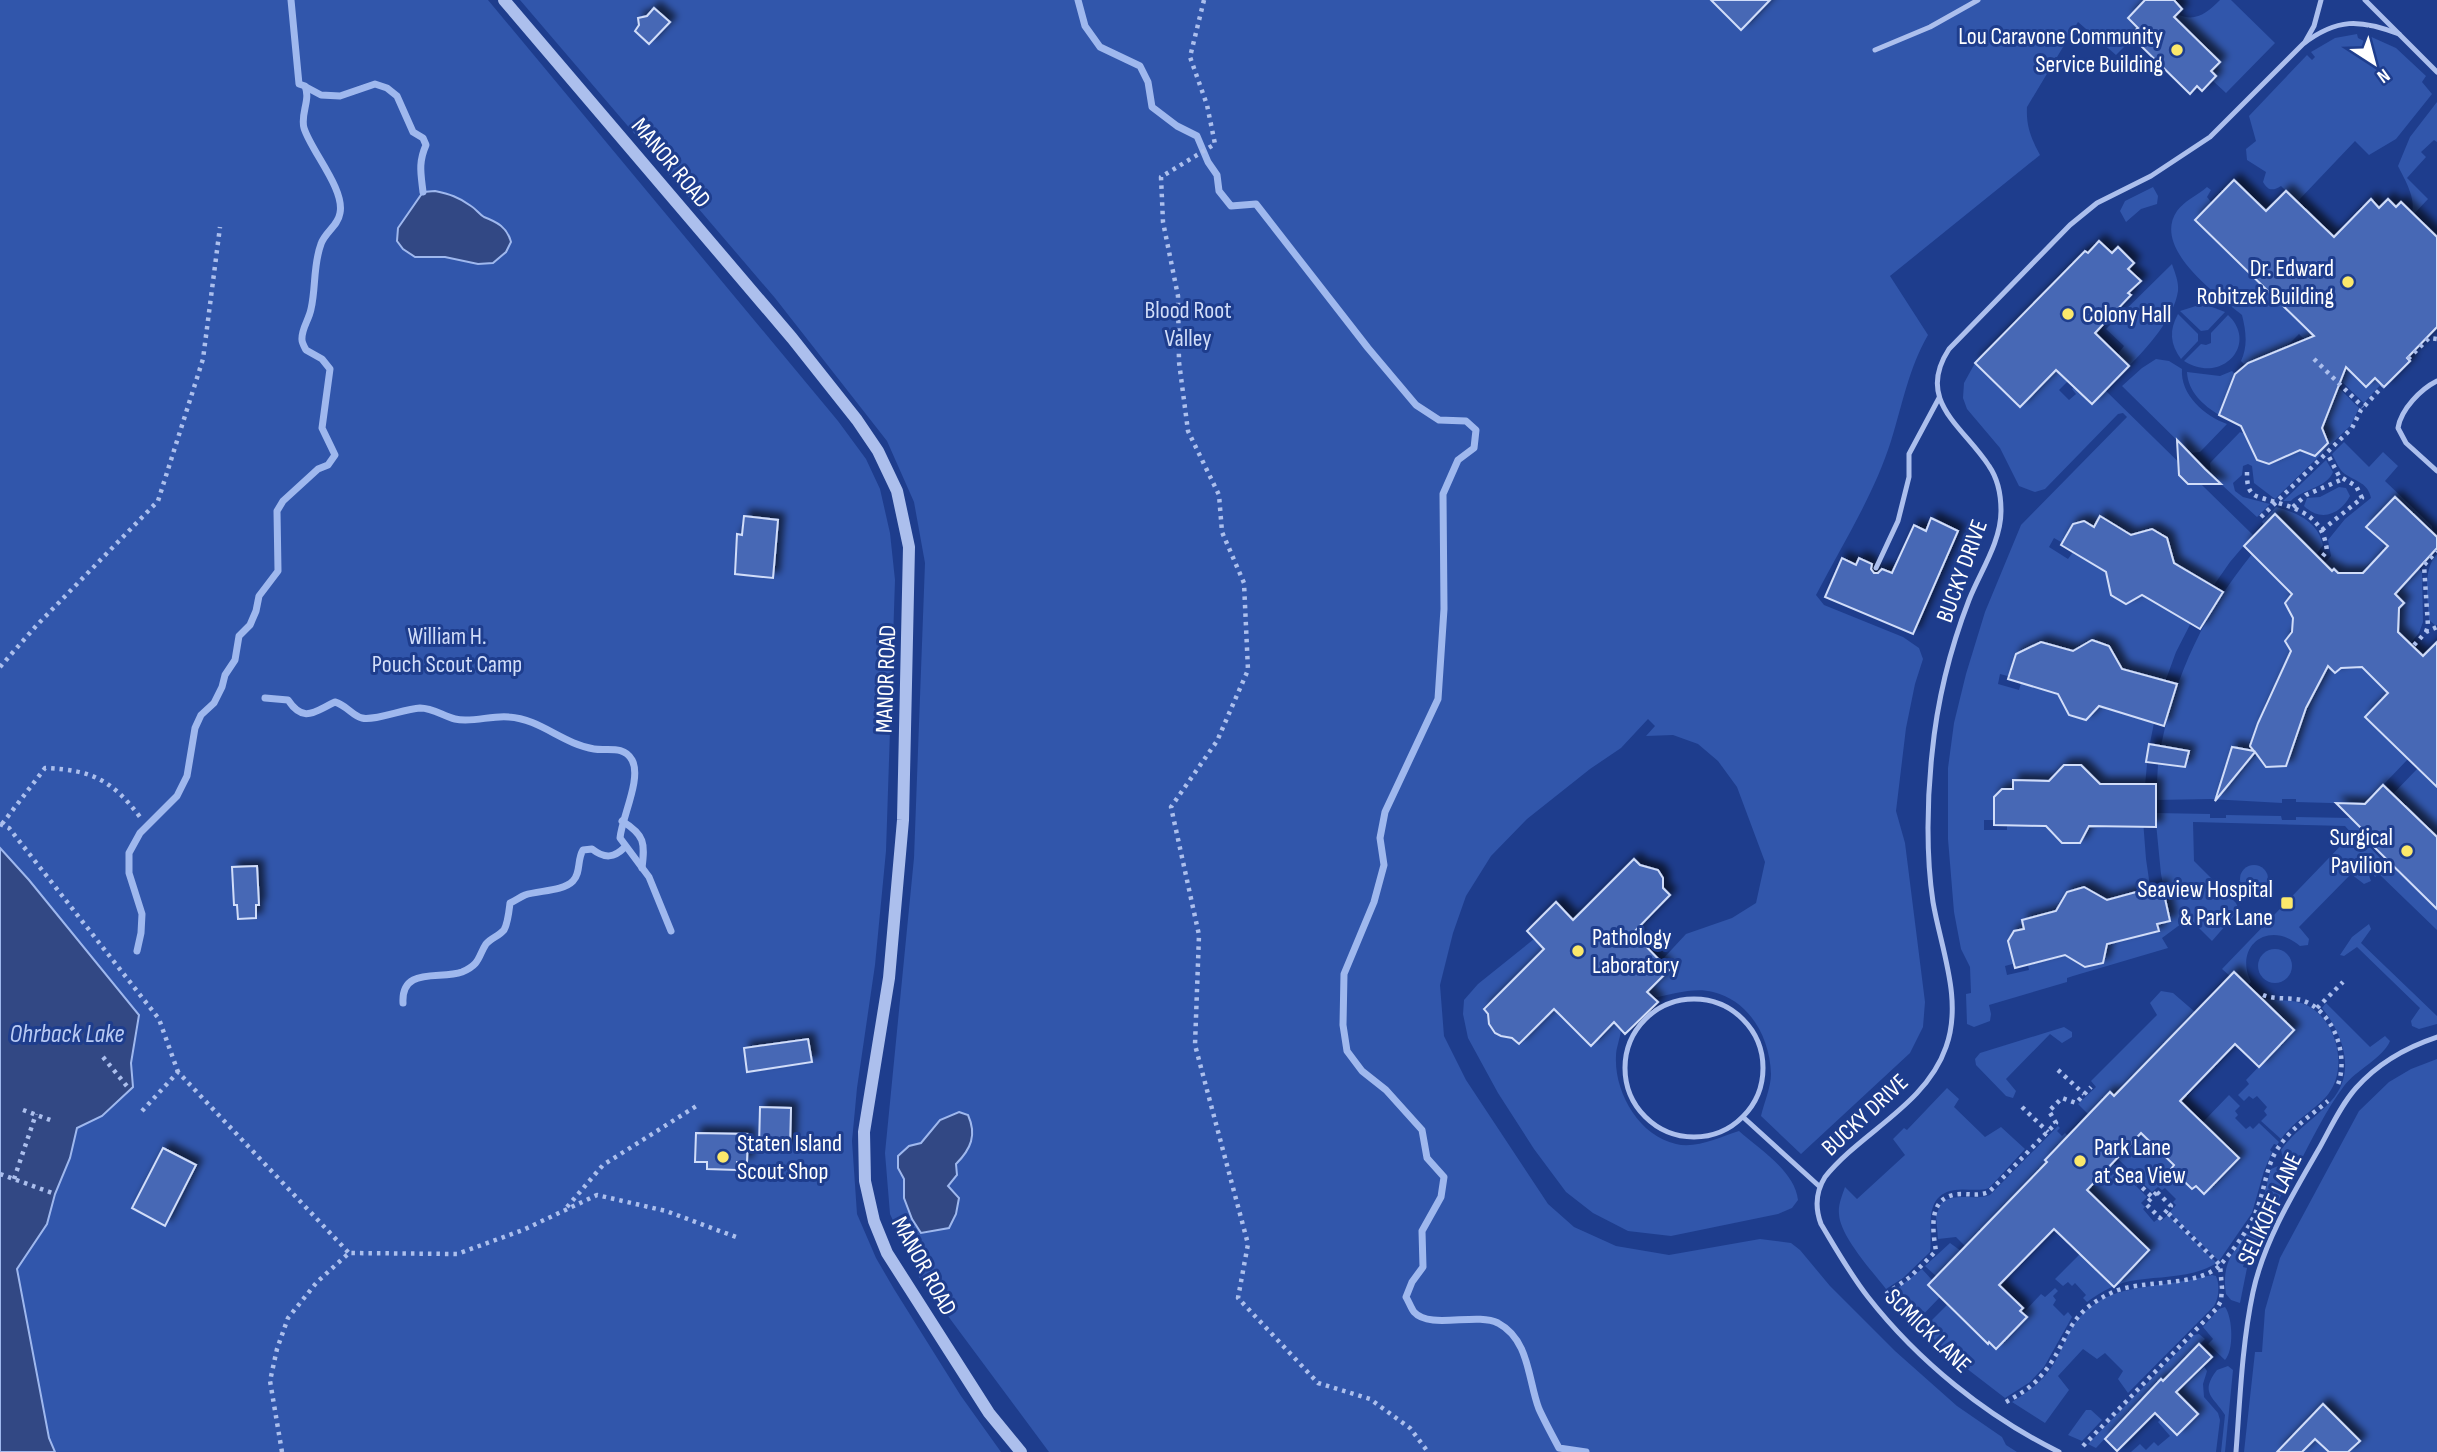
<svg xmlns="http://www.w3.org/2000/svg" width="2437" height="1452" font-family="'Sofia Sans Condensed',sans-serif">
<style>
.green{fill:#3156ab}
.water{fill:#324884;stroke:#9fb8ee;stroke-width:2}
.lines{fill:none;stroke-linecap:round;stroke-linejoin:round}
.stream{stroke:#9fb8ee;stroke-width:7}
.building{fill:#4667b5;stroke:#d1ddf9;stroke-width:2;filter:url(#shadow)}
.path{stroke:#acbfed;stroke-width:4.5;stroke-dasharray:3.5 5;stroke-linecap:butt}
.service{stroke:#acbfed;stroke-width:5}
.tertiary{stroke:#acbfed;stroke-width:12}
.poi-dot{fill:#fbe86b;stroke:#1e3d8d;stroke-width:2.5}
.labels{text-anchor:middle;dominant-baseline:central;stroke-width:6;stroke-linejoin:round;paint-order:stroke}
.poi-label{font-size:24px;fill:#fff;stroke:#1e3d8d;text-anchor:end}
.street-label{font-size:24px;fill:#fff;stroke:#1e3d8d}
.park-label{font-size:24px;fill:#d1ddf9;stroke:#1e3d8d}
.water-label{font-size:26px;font-style:italic;fill:#b8caf4;stroke:#1e3d8d}
</style>
<defs>
<filter id="shadow"><feDropShadow dx="6" dy="-6" stdDeviation="3.5" flood-color="#0009"/></filter>
</defs>
<rect width="100%" height="100%" fill="#1e3d8d"/>
<g class="green">
<path d="M0 0H488L838 421 866 459 880 489 890 533 895 580 886 851 875 965 857 1088 852 1141 857 1214 876 1258 894 1289 961 1396 1001 1452H0Z"/>
<path d="M520 0H2145L2128 18 2138 28 2131 35 2133 38 2116 55 2078 22 2027 107C2026 126 2031 138 2040 155L1890 276 1928 335C1908 370 1903 403 1891 441 1874 495 1842 545 1816 595L1824 605 1903 637 1919 648 1923 659 1915 684 1906 728 1896 811 1905 843 1925 1002 1923 1027 1910 1053 1801 1154 1761 1116C1764 1103 1771 1087 1771 1074 1770 1038 1750 1001 1713 992 1695 987 1672 994 1654 998L1647 991 1669 970 1661 961 1686 934 1732 918 1756 903 1765 862 1737 787 1718 761 1698 744 1673 735 1646 736 1655 726 1648 719 1621 748 1590 769 1527 819 1491 856 1466 896 1453 933 1440 985 1444 1036 1466 1080 1548 1204 1574 1227 1616 1246 1669 1255 1760 1239 1791 1243 1800 1250 1830 1286 1895 1351 1957 1406 2002 1437 2006 1445 2017 1452H1049L919 1277 890 1214 885 1153 914 858 925 563 914 502 887 441 775 298Z"/>
<path d="M2220 0H2231L2275 43 2226 93 2212 80 2216 76 2211 71 2220 62 2174 17 2177 14C2195 23 2207 13 2220 0Z"/>
<path d="M2357 34 2358 38 2364 41 2367 35 2396 48 2426 76 2422 82 2432 94 2396 139 2369 155 2355 141 2297 202 2281 186C2273 191 2268 191 2263 182L2266 172 2247 160 2246 149 2256 141 2249 116 2307 55 2312 60 2315 57 2311 52 2335 38Z"/>
<path d="M2437 102V142L2434 140 2421 152 2426 157 2407 178 2428 199 2414 214 2412 213C2416 198 2405 180 2398 166L2410 137Z"/>
<path d="M2153 187 2158 196 2157 204 2141 209 2126 222 2120 211 2125 201Z"/>
<path d="M2207 187 2211 190 2207 197 2212 203 2196 221 2314 336 2307 342 2299 334 2286 347 2244 364 2241 361C2248 346 2246 331 2242 315 2219 296 2151 249 2177 211 2184 201 2198 195 2207 187Z"/>
<path d="M2172 264C2175 273 2179 282 2178 291 2174 318 2147 348 2129 366L2117 355 2124 346 2106 329Z"/>
<path d="M2199 305 2212 307 2225 312 2208 330 2201 331 2180 311Z"/>
<path d="M2178 314 2198 334V341L2181 359C2170 344 2169 330 2178 314Z"/>
<path d="M2228 315C2259 344 2222 385 2184 361L2201 344 2206 345 2211 343V333Z"/>
<path d="M2324 346 2366 387 2375 378 2381 384 2364 403 2315 356Z"/>
<path d="M2156 359 2169 361 2182 369C2180 395 2205 416 2227 424L2200 452 2190 453 2122 386 2142 368Z"/>
<path d="M2311 360 2359 408 2351 425 2275 499 2254 483 2252 466 2248 464 2243 466 2242 475 2233 483 2235 491 2243 497 2270 504 2257 517 2211 475 2210 463 2240 432 2256 437 2257 460 2269 464 2300 450 2315 456 2328 443 2322 428 2335 396 2330 384Z"/>
<path d="M1975 363 2020 407 2057 370 2068 381 2059 390 2069 400 2076 394 2072 389 2074 387 2092 404 2105 390 2253 535 2230 562 2205 598 2165 558 2167 538 2152 529 2138 533 2135 537 2100 517 2094 527 2084 521 2073 524 2068 533V546L2054 538 2049 547 2068 559 2073 552 2111 576 2108 581 2111 595 2126 604 2142 595 2188 622 2196 613 2176 652 2160 696H2159L2163 680 2112 666 2115 656 2109 646 2092 640 2078 653 2039 642 2036 652 2025 649 2016 654 2012 665 2015 678 2000 674 1998 684 2019 690 2021 683 2064 696 2062 702 2069 715 2086 720 2099 706 2150 722 2156 713 2148 753 2144 797 2143 784H2090V774L2082 765H2064L2054 775 2053 781 2014 780 2013 789 2001 820H1984V830H2007V825L2052 826 2080 843 2089 826 2142 827 2143 820 2146 859 2152 900 2097 903 2084 887 2067 892 2060 905 2061 910 2022 920 2024 929 2014 931 2008 942 2020 962 2005 966 2007 975 2029 970 2028 965 2072 954 2073 960 2085 967 2103 963 2107 944 2159 931 2157 924 2170 921 2161 874 2155 813 2210 814V818H2226V815L2281 816 2282 820H2296V817L2351 818 2368 835 2365 838 2369 842 2368 845 2380 858 2368 873 2371 881 2364 884 2351 874 2299 927 2309 939 2308 945 2300 946C2269 919 2233 946 2251 982L2248 985 2234 972 2230 976 2222 969 2352 834 2345 826 2193 822 2194 861 2236 903 2239 910 2212 941 2189 918 2162 938 2168 948 2073 976 2067 978V982L1989 1005 1991 1014 1990 1021 1974 1027 1967 1024 1966 994 1971 993 1970 967 1961 949 1954 912 1948 839V768L1954 723 1966 674 1985 612 2021 525 2127 417 2123 413 2118 414 2045 489 2035 492 2019 486 2000 448 1967 409 1963 398 1964 383Z"/>
<path d="M2232 371 2235 374 2219 415C2203 405 2188 392 2187 372L2220 376Z"/>
<path d="M2344 442 2369 467 2383 452 2398 466 2385 481 2432 526 2433 533 2395 497 2367 527 2414 572 2418 568 2422 572 2423 622 2419 633 2409 645 2398 632 2399 608 2404 603 2363 573H2338L2335 569 2332 571 2324 563 2331 556 2328 540 2345 519 2371 498C2368 483 2357 482 2345 474 2339 470 2336 461 2332 454Z"/>
<path d="M2326 460 2333 472C2327 488 2302 489 2291 501H2283Z"/>
<path d="M2339 487 2346 488 2350 496C2340 515 2320 522 2304 506L2307 498 2320 497Z"/>
<path d="M2276 507C2298 513 2318 522 2323 545L2316 555 2275 514 2264 524 2262 522Z"/>
<path d="M2252 554 2292 594 2284 603C2295 616 2296 628 2285 640L2291 651 2266 702 2251 744 2252 747 2248 750 2232 747 2224 773 2238 775 2246 762 2259 753 2266 767 2286 766 2306 708 2328 666 2335 673 2341 668 2363 667 2390 690 2365 717 2408 759 2365 804 2296 802V799H2282V803L2210 799 2156 800 2158 764 2185 767 2189 751 2161 746C2176 673 2205 612 2252 554Z"/>
<path d="M2437 554V625H2435L2429 620C2428 599 2422 570 2437 554Z"/>
<path d="M2418 768 2437 787V837L2401 802 2390 797Z"/>
<path d="M2387 859 2437 909V930L2379 874 2375 877 2373 874Z"/>
<circle cx="2254" cy="879" r="14"/>
<path d="M2369 924 2371 929 2361 943 2437 1016V1024L2419 1029 2412 1026 2411 1021 2420 1008 2357 947 2344 956 2340 955 2352 937Z"/>
<path d="M1534 939 1544 949 1483 1008 1489 1015C1489 1029 1496 1038 1511 1037L1520 1045 1554 1009 1591 1046 1614 1023 1621 1030C1620 1039 1616 1048 1616 1056 1614 1092 1639 1136 1676 1144 1696 1149 1720 1137 1739 1131 1759 1149 1795 1171 1798 1200L1792 1208 1778 1214 1671 1236 1628 1231 1593 1213 1566 1192 1534 1149 1498 1093 1468 1038 1463 1014 1464 1000 1478 984Z"/>
<circle cx="2275" cy="966" r="17"/>
<path d="M2161 991 2173 993 2195 1012 2114 1096 2111 1093 2089 1115 2078 1104 2096 1087 2091 1081 2157 1015 2150 1003Z"/>
<path d="M2262 998C2278 1002 2295 998 2310 1007 2339 1024 2349 1073 2325 1098 2310 1113 2293 1122 2281 1139L2261 1121 2267 1115 2264 1111 2267 1107 2257 1096 2253 1099 2249 1096 2244 1101 2238 1095 2249 1084 2246 1080 2294 1030Z"/>
<path d="M2326 1003 2370 1047 2385 1036 2390 1041C2383 1058 2356 1070 2344 1086 2326 1110 2312 1139 2298 1166L2283 1158 2281 1150C2295 1130 2315 1119 2331 1101 2357 1073 2343 1034 2322 1008Z"/>
<path d="M2064 1027 2072 1032V1037L2062 1043 2050 1034 2006 1079 2016 1091 2013 1098 2006 1096 1976 1065 1975 1059 1980 1053Z"/>
<path d="M2437 1059V1452H2244L2255 1352H2262L2265 1310 2280 1258 2359 1111 2389 1082 2411 1069Z"/>
<path d="M1947 1088 1959 1099 1954 1107 1985 1137 2001 1127 2025 1149 1989 1188C1978 1192 1966 1188 1955 1190 1922 1195 1933 1229 1930 1252L1903 1278 1886 1289C1872 1271 1840 1236 1839 1214 1838 1205 1842 1196 1845 1187L1857 1199 1905 1155 1893 1139 1904 1128 1907 1130Z"/>
<path d="M2229 1095 2240 1106 2235 1111 2238 1115 2235 1118 2246 1129 2250 1126 2253 1129 2259 1123 2279 1142 2277 1145 2274 1144 2270 1150 2272 1152 2264 1171 2252 1213 2219 1261 2169 1213 2176 1205 2173 1202 2176 1199 2165 1188 2162 1190 2158 1187 2152 1192 2117 1158 2141 1133 2174 1165 2171 1169 2192 1189 2196 1186 2205 1194 2239 1158 2203 1122Z"/>
<path d="M2058 1126 2060 1128 2057 1131 2062 1136 2065 1133 2068 1136 2047 1162 1966 1247 1956 1237 1938 1239 1936 1216 1941 1203C1957 1192 1973 1201 1990 1195Z"/>
<path d="M2113 1163 2147 1197 2141 1203 2145 1207 2143 1209 2154 1222 2158 1219 2161 1221 2168 1215 2217 1263C2192 1278 2164 1276 2137 1280 2118 1282 2102 1291 2087 1302L2083 1298 2086 1295 2075 1283 2072 1286 2068 1282 2063 1286 2055 1279 2080 1254 2114 1286 2149 1250 2087 1190Z"/>
<path d="M2278 1166 2292 1175 2257 1240 2249 1263H2244L2243 1267 2247 1268 2240 1303 2231 1300 2226 1294C2220 1255 2241 1248 2256 1218 2264 1203 2266 1185 2271 1169Z"/>
<path d="M1950 1243 1961 1251 1937 1277 1925 1266Z"/>
<path d="M1922 1269 1933 1281 1928 1286 1940 1297 1916 1322 1890 1294Z"/>
<path d="M2212 1275 2216 1276C2220 1285 2219 1298 2214 1306L2128 1393 2118 1379 2123 1371 2105 1353 2097 1359 2083 1349 2058 1376 2069 1390 2045 1423 2012 1402C2031 1390 2047 1378 2057 1358 2062 1348 2066 1338 2071 1329 2094 1292 2126 1290 2164 1284 2180 1282 2196 1279 2212 1275Z"/>
<path d="M2055 1288 2058 1291 2053 1296 2056 1300 2053 1305 2064 1316 2068 1312 2072 1317 2044 1367 2030 1382 2005 1398 1966 1368 1923 1329 1947 1305 1987 1343 1989 1342 1997 1348 2026 1317 2023 1313 2041 1294 2045 1297Z"/>
<path d="M2225 1307C2233 1318 2234 1351 2225 1360L2208 1344 2213 1339 2203 1327 2219 1309Z"/>
<path d="M2199 1334 2205 1339 2163 1381 2161 1379 2096 1448 2088 1444 2194 1335Z"/>
<path d="M2203 1365 2207 1371 2203 1384 2204 1397 2218 1413 2220 1420 2216 1452H2131L2140 1444 2146 1450 2154 1442 2158 1446 2170 1436 2158 1422 2161 1419 2177 1434 2176 1392Z"/>
<path d="M2228 1366 2233 1370 2225 1452H2221L2225 1415C2214 1397 2199 1393 2217 1370Z"/>
<path d="M2086 1410H2091L2102 1420 2082 1441 2068 1435Z"/>
</g>
<g class="water">
<path d="M435 191C449 194 459 197 471 206 476 209 479 214 484 217 497 222 507 227 511 242L506 252 493 263 478 264 445 257H415L403 249 397 241 398 228 423 192Z"/>
<path d="M0 848 29 880 139 1015 131 1063 133 1087 102 1116 77 1128 70 1158 55 1194 47 1224 17 1269 49 1438 55 1452H0Z"/>
<path d="M959 1112 968 1115C977 1135 971 1149 956 1164L957 1175 948 1186 959 1198 956 1214 949 1228 921 1233 912 1219 904 1198V1179L898 1168V1156L909 1146 921 1143 940 1120Z"/>
</g>
<g class="lines">
<g class="stream">
<path d="M1078 0 1085 26 1100 47 1140 66 1148 82 1152 107 1177 126 1197 136 1208 162 1217 175 1219 191 1231 206 1256 204 1368 348 1416 405 1439 420 1466 421 1476 430 1474 448 1458 460 1443 494 1444 609 1438 699 1385 812 1380 838 1384 865 1374 902 1344 974 1343 1025 1347 1051 1362 1071 1386 1090 1422 1130 1427 1158 1444 1177 1441 1197 1422 1231 1423 1267 1412 1282 1406 1297C1409 1302 1411 1308 1414 1312 1430 1330 1476 1312 1498 1323 1530 1340 1528 1381 1539 1409 1545 1422 1552 1435 1559 1448L1586 1452"/>
<path d="M306 87 321 95 340 96 375 84 387 88 397 96 413 132 423 138 426 145C418 163 421 174 423 192"/>
<path d="M265 698 288 700C304 724 315 711 335 702 346 705 353 716 362 718 374 721 404 709 420 708 433 708 443 716 455 719 472 723 492 715 509 717 540 719 563 744 594 749 607 751 624 745 632 760 642 778 622 817 620 838L649 877 671 931"/>
<path d="M622 821C645 835 645 843 642 868"/>
<path d="M137 951 141 933 142 914 129 873V853L140 833 177 796 187 776 195 728 201 715 214 703 222 687 225 675 235 660 239 636 250 625 256 611 259 596 278 571 277 511 283 501 306 480 318 469 328 465 335 455 322 428 330 369 322 359 306 350C305 348 302 343 302 340 301 329 309 320 311 309 316 288 313 265 321 244 325 232 338 226 340 213 345 189 311 151 304 128 300 114 311 100 305 86L299 84 291 0"/>
<path d="M403 1003C401 966 440 980 462 972 481 964 478 956 486 944 491 938 499 936 504 930 508 923 509 911 510 903 515 901 520 897 525 895 539 890 562 892 573 881 581 873 577 859 583 850L592 849C605 859 614 858 625 847"/>
</g>
</g>
<g class="building">
<path d="M1711 0H1770L1741 30Z"/>
<path d="M2145 0H2174L2182 9 2174 17 2220 62 2211 71 2216 76 2202 91 2197 86 2190 94 2130 35 2138 28 2128 18Z"/>
<path d="M654 8 670 22 649 44 635 31 639 25 638 18 647 16Z"/>
<path d="M2234 180 2266 211 2286 191 2334 237 2371 199 2379 208 2388 199 2396 207 2401 202 2437 237V327L2407 358 2410 361 2384 387 2375 378 2366 387 2346 367 2322 428 2328 443 2315 456 2300 450 2269 464 2257 460 2241 426 2219 415 2235 374 2248 363 2314 336 2195 220Z"/>
<path d="M2099 241 2112 253 2118 247 2134 263 2128 269 2141 281 2128 293 2131 295 2095 333 2129 366 2092 404 2056 370 2020 407 1975 363 2085 251 2088 253Z"/>
<path d="M2177 440 2205 469 2221 484H2188L2179 475Z"/>
<path d="M2395 497 2437 537V548L2395 594 2404 603 2399 608 2398 632 2423 656 2437 642V787L2365 717 2388 693 2362 667 2341 668 2335 673 2328 666 2306 708 2286 766 2266 767 2255 752 2215 801 2232 747 2254 751 2250 746 2258 723 2291 651 2285 641 2292 632 2293 618 2285 603 2292 594 2244 546 2275 514 2332 571 2334 569 2338 573H2363L2388 546 2366 527Z"/>
<path d="M744 516 778 520 773 578 735 574 737 534 742 535Z"/>
<path d="M2100 516 2131 535 2152 529 2167 538 2174 563 2223 592 2200 629 2142 595 2126 604 2111 595 2106 572 2061 545 2073 524 2084 521 2094 527Z"/>
<path d="M1931 518 1958 531 1913 634 1825 597 1842 558 1856 565 1859 558 1872 564 1871 569 1874 573H1878L1882 569 1892 573 1914 525 1926 531Z"/>
<path d="M2092 640 2109 646 2122 669 2177 684 2164 726 2099 706 2086 720 2069 715 2058 694 2008 679 2016 654 2041 642 2073 651Z"/>
<path d="M2149 744 2189 751 2185 767 2146 762Z"/>
<path d="M2064 765H2081L2100 784H2156V827L2089 826 2080 843H2062L2046 826 1994 825V797L2002 789H2013V780L2049 781Z"/>
<path d="M2383 785 2437 837V909L2365 838 2368 835 2336 803 2365 804Z"/>
<path d="M1634 859 1640 865 1658 870 1663 878V888L1670 895 1633 933 1669 970 1647 992 1658 1002 1625 1034 1614 1022 1591 1046 1554 1009 1519 1044 1512 1038 1501 1036 1495 1033 1489 1024 1488 1014 1484 1009 1544 949 1527 931 1556 902 1573 920Z"/>
<path d="M257 866 259 905H256V918L238 919 237 905H234L232 867Z"/>
<path d="M2162 885 2170 921 2157 924 2159 931 2107 944 2103 963 2085 967 2065 955 2015 968 2008 941 2014 931 2024 929 2022 920 2056 911 2067 892 2084 887 2107 900Z"/>
<path d="M2234 972 2294 1030 2259 1067 2235 1044 2180 1101 2239 1158 2204 1194 2196 1186 2192 1189 2171 1169 2174 1165 2141 1133 2087 1190 2149 1250 2114 1287 2054 1229 1999 1285 2023 1308 2020 1311 2027 1317 1996 1349 1989 1342 1988 1344 1928 1285 2047 1162 2045 1160 2110 1092 2114 1096Z"/>
<path d="M808 1039 812 1062 747 1072 744 1048Z"/>
<path d="M760 1107 791 1108 790 1148H759Z"/>
<path d="M696 1133 748 1134 747 1162H737V1170L707 1169V1162H695Z"/>
<path d="M163 1148 196 1165 165 1226 132 1208Z"/>
<path d="M2199 1344 2212 1357 2176 1392 2198 1414 2177 1435 2155 1413 2117 1451 2105 1439 2161 1379 2163 1381Z"/>
<path d="M2323 1404 2360 1441 2348 1452H2329L2315 1439 2302 1452H2277Z"/>
</g>
<g class="lines">
<g class="path">
<path d="M1204 0 1190 57 1207 105 1215 144 1161 177 1163 222 1178 296 1179 362 1188 431 1219 495 1222 532 1244 583 1248 670 1217 741 1171 807 1199 935 1195 1045 1248 1244 1238 1298 1318 1383 1370 1399 1410 1428 1428 1452"/>
<path d="M2314 359 2363 407"/>
<path d="M2408 359 2429 338 2437 339"/>
<path d="M2247 472C2247 480 2247 489 2253 494 2256 497 2263 498 2268 500 2299 509 2323 515 2327 551L2322 557"/>
<path d="M2293 507 2306 495 2343 479"/>
<path d="M2261 517 2352 428 2361 410 2383 386"/>
<path d="M2322 530 2362 498 2356 486 2339 476 2327 453"/>
<path d="M2426 632 2428 626 2424 565 2437 551"/>
<path d="M2414 645 2426 632 2437 627"/>
<path d="M0 667 36 626 158 501 203 359 220 227"/>
<path d="M0 824 9 828 159 1019 178 1072"/>
<path d="M2 824 45 768C92 770 112 780 140 817"/>
<path d="M2263 995C2275 1000 2288 997 2301 1000 2334 1010 2350 1057 2337 1087"/>
<path d="M2317 1008 2343 982"/>
<path d="M103 1057 130 1090"/>
<path d="M2058 1070 2084 1094"/>
<path d="M2022 1107 2048 1132"/>
<path d="M23 1110 53 1121"/>
<path d="M142 1111 178 1072 349 1253"/>
<path d="M0 1174 55 1194"/>
<path d="M2130 1176 2152 1197"/>
<path d="M14 1179 36 1114"/>
<path d="M2157 1192 2171 1206 2160 1218 2146 1204Z"/>
<path d="M567 1207 603 1165 698 1105"/>
<path d="M1886 1294 1910 1277 1936 1251C1932 1227 1928 1195 1961 1194 1971 1194 1979 1196 1989 1192L2056 1123 2049 1111 2062 1098 2076 1103 2091 1087"/>
<path d="M2006 1402C2018 1395 2031 1388 2040 1377 2070 1344 2062 1316 2111 1293 2141 1278 2200 1289 2222 1263 2234 1249 2248 1230 2255 1214 2264 1194 2265 1172 2275 1153 2288 1130 2309 1117 2328 1101"/>
<path d="M2083 1446 2217 1308 2221 1301 2222 1288 2220 1265 2166 1211"/>
<path d="M282 1452 270 1381 277 1349 288 1318 317 1282 349 1253 457 1254 523 1230 597 1195 666 1211 736 1237"/>
</g>
<g class="service">
<path d="M2365 0 2437 72"/>
<path d="M2305 42 2314 26 2321 0"/>
<path d="M1875 50 1930 27 1978 0"/>
<path d="M2437 381C2421 389 2401 409 2398 428L2406 443 2437 471"/>
<path d="M1876 568 1898 521 1909 477V454L1939 398"/>
<circle cx="1694" cy="1068" r="69"/>
<path d="M1743 1117 1819 1186"/>
<path d="M2059 1452C1986 1416 1918 1361 1868 1297 1850 1274 1836 1249 1821 1224 1815 1208 1815 1193 1825 1177 1861 1132 1926 1105 1946 1047 1963 1000 1941 949 1933 902 1926 856 1927 800 1932 754 1937 702 1950 649 1969 600 1980 572 2001 542 2001 511 2001 496 1998 479 1989 466 1963 426 1915 401 1949 349L2070 225 2097 203 2151 176 2210 137 2303 44C2337 18 2360 19 2399 34"/>
<path d="M2236 1452C2240 1399 2242 1344 2253 1292 2264 1241 2294 1192 2320 1147 2331 1127 2341 1105 2356 1088 2377 1064 2407 1047 2437 1037"/>
</g>
<path class="tertiary" d="M504 0 792 338 857 420 878 451 897 491 909 547 903 820 889 978 864 1132 865 1181 874 1221 887 1253 989 1413 1021 1452"/>
</g>
<g class="poi-dot">
<circle cx="2177" cy="50" r="7"/>
<circle cx="2348" cy="282" r="7"/>
<circle cx="2068" cy="314" r="7"/>
<circle cx="2407" cy="851" r="7"/>
<rect x="2280" y="896" width="14" height="14" rx="3.5"/>
<circle cx="1578" cy="951" r="7"/>
<circle cx="723" cy="1157" r="7"/>
<circle cx="2080" cy="1161" r="7"/>
</g>
<g class="labels">
<g class="poi-label">
<text x="2163" y="36">Lou Caravone Community<tspan x="2163" dy="28">Service Building</tspan></text>
<text x="2334" y="268">Dr. Edward<tspan x="2334" dy="28">Robitzek Building</tspan></text>
<text x="2082" y="314" text-anchor="start">Colony Hall</text>
<text x="2393" y="837">Surgical<tspan x="2393" dy="28">Pavilion</tspan></text>
<text x="2273" y="889">Seaview Hospital<tspan x="2273" dy="28">&amp; Park Lane</tspan></text>
<text x="1592" y="937" text-anchor="start">Pathology<tspan x="1592" dy="28">Laboratory</tspan></text>
<text x="737" y="1143" text-anchor="start">Staten Island<tspan x="737" dy="28">Scout Shop</tspan></text>
<text x="2094" y="1147" text-anchor="start">Park Lane<tspan x="2094" dy="28">at Sea View</tspan></text>
</g>
<g class="street-label">
<text transform="translate(671 163) rotate(50)">MANOR ROAD</text>
<text transform="translate(1962 571) rotate(-70)">BUCKY DRIVE</text>
<text transform="translate(886 679) rotate(-88)">MANOR ROAD</text>
<text transform="translate(1865 1115) rotate(-43)">BUCKY DRIVE</text>
<text transform="translate(2270 1209) rotate(-65)">SELIKOFF LANE</text>
<text transform="translate(924 1266) rotate(61)">MANOR ROAD</text>
<text transform="translate(1928 1331) rotate(44)">SCMICK LANE</text>
</g>
<g class="park-label">
<text x="1188" y="310">Blood Root<tspan x="1188" dy="28">Valley</tspan></text>
<text x="447" y="636">William H.<tspan x="447" dy="28">Pouch Scout Camp</tspan></text>
</g>
<g class="water-label">
<text x="67" y="1034">Ohrback Lake</text>
</g>
</g>
<g transform="translate(2374 63) rotate(144)" stroke="#1e3d8d" stroke-width="5" paint-order="stroke">
<path d="M0-5L12 26L0 18L-12 26Z" fill="#ffffff"/>
<text y="-10" font-size="19" font-weight="bold" text-anchor="middle" fill="#ffffff">N</text>
</g>
</svg>
